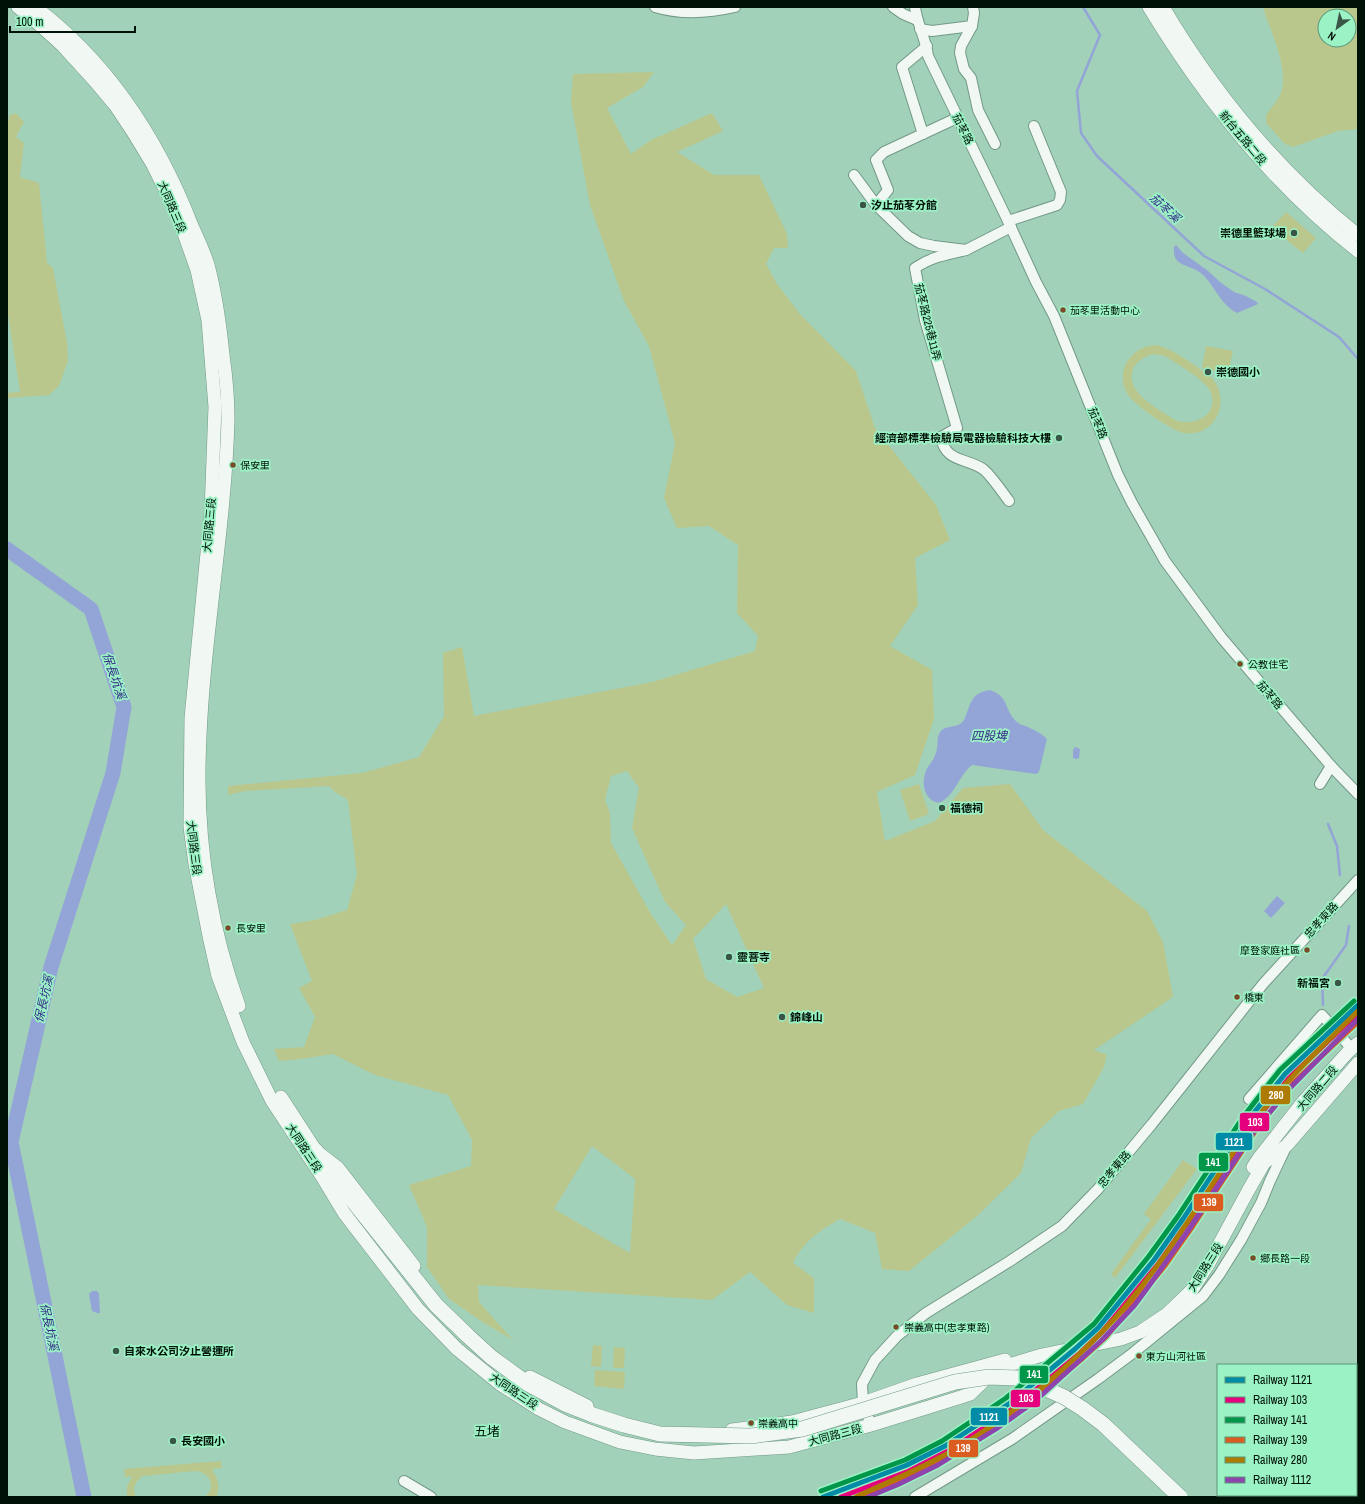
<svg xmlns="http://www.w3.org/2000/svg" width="1365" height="1504" font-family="'Archivo Narrow','Noto Sans TC',sans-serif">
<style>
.green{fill:#b9c78d;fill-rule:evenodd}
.water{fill:#93a4d6}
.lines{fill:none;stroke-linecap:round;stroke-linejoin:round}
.stream{stroke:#93a4d6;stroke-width:2.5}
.river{stroke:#93a4d6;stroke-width:15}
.minor-casing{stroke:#729986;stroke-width:12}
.major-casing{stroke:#729986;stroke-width:14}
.highway-casing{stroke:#729986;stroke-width:16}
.minor{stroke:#f1f8f4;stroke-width:10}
.major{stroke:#f1f8f4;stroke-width:13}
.highway{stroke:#f1f8f4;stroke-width:15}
.highway-bridge-casing{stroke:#729986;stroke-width:16;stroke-linecap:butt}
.highway-bridge{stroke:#f1f8f4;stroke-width:15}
.rail-1-casing{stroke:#9bf2c5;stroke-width:8}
.rail-2-casing{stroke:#9bf2c5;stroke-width:8}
.rail-3-casing{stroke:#9bf2c5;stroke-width:8}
.rail-4-casing{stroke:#9bf2c5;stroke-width:8}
.rail-5-casing{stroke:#9bf2c5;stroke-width:8}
.rail-6-casing{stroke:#9bf2c5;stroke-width:8}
.rail-1{stroke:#008ba6;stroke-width:5}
.rail-2{stroke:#e5007d;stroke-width:5}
.rail-3{stroke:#00974a;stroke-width:5}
.rail-4{stroke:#da5d1f;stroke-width:5}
.rail-5{stroke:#ad7a02;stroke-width:5}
.rail-6{stroke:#8e44ad;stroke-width:5}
.poi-dot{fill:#395545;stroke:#9bf2c5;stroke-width:1.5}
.bus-dot{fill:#7a4b2a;stroke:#9bf2c5;stroke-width:1.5}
.labels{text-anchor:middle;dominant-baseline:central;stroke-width:3.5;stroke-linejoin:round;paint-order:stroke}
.bus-label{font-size:10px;fill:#001207;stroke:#9bf2c5;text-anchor:start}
.street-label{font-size:11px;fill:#001207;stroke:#9bf2c5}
.poi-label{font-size:11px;font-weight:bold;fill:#001207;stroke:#9bf2c5;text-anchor:start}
.water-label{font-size:12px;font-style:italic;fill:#342b89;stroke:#9bf2c5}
.quarter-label{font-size:13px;fill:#001207;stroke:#9bf2c5}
.line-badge{stroke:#9bf2c5;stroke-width:1.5}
.badge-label{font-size:11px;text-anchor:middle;font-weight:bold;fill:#fff}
</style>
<rect width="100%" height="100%" fill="#a2d1b9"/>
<g class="green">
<path d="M1263 7H1358V129L1338 131 1293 147 1285 144 1266 123V115C1270 109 1275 104 1279 97 1292 72 1270 32 1263 7ZM1325 16H1349V40H1325Z"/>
<path d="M654 72 643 87 607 108 631 154 651 140 712 113 723 131 677 152 714 175H759L787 234 788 248H774L766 264 777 284 799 313 856 371 875 428 936 505 950 540 915 558 918 605 890 646 932 670 934 719 915 775 877 792 885 841 935 821 963 788 1010 784 1043 830 1147 911 1163 942 1173 997 1094 1050 1107 1055 1104 1067 1083 1104 1059 1111 1031 1138 1021 1173 977 1216 909 1271 882 1269 875 1233 840 1219C819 1231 804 1241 793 1263L814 1278V1313L787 1305 750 1272 712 1300 478 1285 479 1302 513 1340 484 1323 449 1299 427 1267V1227L409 1185 471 1166 472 1140 448 1095 375 1075 333 1054 301 1059 279 1061 274 1049 304 1047 315 1017 299 988 312 981 290 924 315 920 347 910 357 875 348 800 335 792 329 786 245 791 228 795V786L362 773 419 757 444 716 443 653 462 647 474 716 652 682 755 651 758 636 737 613 738 545 709 526 677 528 664 498 675 443 649 346 624 301 590 205 571 102 573 74ZM627 771 639 788 632 828 665 902 686 925 672 945 651 914 611 843 610 813 605 800 611 776ZM726 904 764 988 737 997 706 979 693 939ZM592 1146 635 1179 630 1253 554 1209Z"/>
<path d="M16 113 24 122 16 137 24 143 20 177 39 183 47 263 53 268 67 343 68 361 59 386 49 395 7 398V393L20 392 7 308V124L10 115Z"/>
<path d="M1286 212 1316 238 1303 253 1271 228Z"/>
<path d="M1155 345C1171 347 1192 364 1206 373 1234 393 1219 438 1184 433 1172 431 1135 405 1129 396 1113 373 1130 347 1155 345ZM1152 354C1157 354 1160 355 1164 356 1174 361 1205 381 1209 389 1222 412 1197 428 1175 420 1159 409 1124 393 1133 369 1137 361 1144 357 1152 354Z"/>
<path d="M1206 346 1233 351 1228 373 1202 368Z"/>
<path d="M919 784 929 814 910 821 900 790Z"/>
<path d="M1183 1160 1197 1169 1115 1278 1111 1274 1151 1219 1144 1214Z"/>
<path d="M593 1345 602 1346 601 1367 591 1366Z"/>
<path d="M614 1347 625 1348 624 1368H613Z"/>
<path d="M595 1370 625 1372 624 1389 594 1386Z"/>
<path d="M221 1461 222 1468 212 1469C218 1479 221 1487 216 1497H205C217 1487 210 1472 195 1471L143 1476C135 1481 132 1488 136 1497L127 1496V1487L132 1476 125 1477 124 1469Z"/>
</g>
<g class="water">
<path d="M1176 245 1183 253 1207 270 1220 282 1234 292 1246 296 1257 302 1258 304 1237 313C1220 304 1215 286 1202 274 1189 263 1172 268 1174 247Z"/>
<path d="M990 690C1010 697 1004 711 1017 722 1020 725 1023 725 1026 726 1034 730 1041 733 1047 739L1039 772 1036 774 972 765C961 773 955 793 944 800 941 803 937 803 933 801 924 796 922 783 925 774 926 767 933 762 935 755 939 748 936 738 940 732 946 724 959 729 964 720 971 706 969 693 990 690Z"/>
<path d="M1075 747 1080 749 1079 758 1076 759 1073 758V750Z"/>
<path d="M1277 896 1285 903 1271 918 1264 911Z"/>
<path d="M92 1291H97L99 1294 100 1313H97L92 1311 89 1294Z"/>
</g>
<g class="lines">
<g class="stream">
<path d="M1083 7 1100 35 1077 91 1081 133 1097 156 1204 256 1265 289 1339 337 1358 359"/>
<path d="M1328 824 1337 846 1340 875"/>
<path d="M1323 1005 1322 979 1346 945 1349 926"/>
<path d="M1332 1017 1349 1038"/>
</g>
<path class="river" d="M7 549 91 609 124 707 113 773 51 967 11 1142 84 1497"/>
<g class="minor-casing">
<g id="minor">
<path d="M655 7C681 15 709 13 735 7"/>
<path d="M893 7 903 14 917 20"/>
<path d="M915 7C917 24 926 39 928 56L1008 221 1036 282 1054 316 1118 475 1132 503 1165 561 1221 637 1331 766 1358 794"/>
<path d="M972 26 961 46 960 53 964 69 971 78 978 110 995 144"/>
<path d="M920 29 932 31 972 26 974 13 973 7"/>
<path d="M923 134 902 67 927 46"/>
<path d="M854 175 876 205 908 236 920 243 934 246 966 250 1011 227"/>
<path d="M876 205 888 190 876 160 884 152 957 118"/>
<path d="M1008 221 1057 205 1060 200 1061 192 1034 126"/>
<path d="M966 250C948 254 931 257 915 268L925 320 957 428 941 437C945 462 966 458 983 469 990 474 1003 493 1009 501"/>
<path d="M1320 784 1331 766"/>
<path d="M1249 1099 1322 1015 1352 1049"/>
<path d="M871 1425 863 1403 862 1384 875 1360 897 1336 926 1313 1010 1261 1062 1226 1098 1189 1152 1124 1263 984 1358 880"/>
<path d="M404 1481 431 1497"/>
<path d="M915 1497 1012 1439 1098 1379 1133 1353 1203 1296 1219 1275 1241 1240 1261 1203 1270 1181 1286 1147"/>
</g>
</g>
<g class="major-casing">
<g id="major">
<path d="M18 7 40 25 63 46 94 80 115 105 133 132 153 165 176 211 197 270 208 320 215 407 211 512 191 718 190 827 195 864 209 936 218 976 243 1042 272 1101 321 1175 344 1213 418 1309 457 1349 500 1384 539 1409 565 1422 620 1442 655 1449 694 1453 789 1447 871 1425 961 1397 970 1394 996 1369 1042 1355 1121 1339 1140 1332 1167 1314 1192 1290 1209 1263 1248 1191 1264 1163 1287 1145 1358 1063"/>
<path d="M35 7C108 62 159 141 192 226 198 239 204 252 208 265 216 295 220 325 223 355 226 376 228 398 228 419 225 536 200 653 199 770 198 850 212 931 239 1006"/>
<path d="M1149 7C1205 99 1273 185 1358 251"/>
<path d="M1163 7C1214 93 1280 173 1358 235"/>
<path d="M281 1097 316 1151 338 1168 414 1266"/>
<path d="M1253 1167 1259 1158 1303 1102 1348 1052 1358 1043"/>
<path d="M530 1377 587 1406"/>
<path d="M732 1430 792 1422 863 1403 917 1384 1005 1360"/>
</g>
</g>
<g class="highway-casing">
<path id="highway" d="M316 1151 341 1186 436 1305 468 1336 491 1357 528 1384 565 1404 593 1415"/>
</g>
<use href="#minor" class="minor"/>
<use href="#major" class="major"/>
<use href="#highway" class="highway"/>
<g class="highway-bridge-casing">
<path id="highway-bridge" d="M593 1415 624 1425 660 1434 751 1436 802 1429 955 1382 989 1377 1018 1378 1044 1388 1064 1397 1083 1409 1103 1424 1180 1497"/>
</g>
<use href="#highway-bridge" class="highway-bridge"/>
<g class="rail-1-casing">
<path id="rail-1" d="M823 1497 907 1465 945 1446 1010 1403 1075 1349 1098 1328 1154 1260 1183 1219 1248 1120 1285 1074 1358 1005"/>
</g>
<g class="rail-2-casing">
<path id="rail-2" d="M841 1497 909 1471 948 1451 1014 1408 1079 1354 1102 1332 1159 1263 1188 1222 1253 1124 1289 1078 1358 1013"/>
</g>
<g class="rail-3-casing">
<path id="rail-3" d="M821 1491 905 1460 942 1441 1006 1398 1094 1324 1149 1256 1178 1216 1243 1117 1280 1070 1354 1001"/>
</g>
<g class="rail-4-casing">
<path id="rail-4" d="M859 1497 911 1476 952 1456 1018 1412 1083 1358 1106 1337 1164 1267 1193 1226 1258 1127 1294 1082 1358 1022"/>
</g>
<g class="rail-5-casing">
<path id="rail-5" d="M856 1497C883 1484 911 1473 937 1459 993 1430 1053 1381 1098 1336 1160 1274 1202 1197 1251 1126 1282 1083 1321 1048 1358 1011"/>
</g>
<g class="rail-6-casing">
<path id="rail-6" d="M868 1497 897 1485 938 1465 996 1429 1034 1402 1102 1340 1134 1306 1146 1290 1190 1228 1255 1130 1291 1087 1358 1019"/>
</g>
<use href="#rail-1" class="rail-1"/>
<use href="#rail-2" class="rail-2"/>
<use href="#rail-3" class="rail-3"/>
<use href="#rail-4" class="rail-4"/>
<use href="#rail-5" class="rail-5"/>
<use href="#rail-6" class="rail-6"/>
</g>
<g class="poi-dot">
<circle cx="863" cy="205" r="4"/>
<circle cx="1294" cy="233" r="4"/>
<circle cx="1208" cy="372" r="4"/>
<circle cx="1059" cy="438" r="4"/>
<circle cx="942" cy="808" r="4"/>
<circle cx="729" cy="957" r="4"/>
<circle cx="1338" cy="983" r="4"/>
<circle cx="782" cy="1017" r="4"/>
<circle cx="116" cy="1351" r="4"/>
<circle cx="173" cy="1441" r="4"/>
</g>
<g class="bus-dot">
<circle cx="1063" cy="310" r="3.5"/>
<circle cx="233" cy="465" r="3.5"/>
<circle cx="1240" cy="664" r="3.5"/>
<circle cx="228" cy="928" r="3.5"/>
<circle cx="1307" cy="950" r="3.5"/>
<circle cx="1237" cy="997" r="3.5"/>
<circle cx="1253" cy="1258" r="3.5"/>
<circle cx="896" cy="1327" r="3.5"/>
<circle cx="1139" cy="1356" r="3.5"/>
<circle cx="751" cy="1423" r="3.5"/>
</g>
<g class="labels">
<g class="bus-label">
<text x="1070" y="310">茄苳里活動中心</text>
<text x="240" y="465">保安里</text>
<text x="1248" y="664">公教住宅</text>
<text x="236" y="928">長安里</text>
<text x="1300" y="950" text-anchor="end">摩登家庭社區</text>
<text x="1244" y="997">橋東</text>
<text x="1260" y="1258">鄉長路一段</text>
<text x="904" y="1327">崇義高中(忠孝東路)</text>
<text x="1146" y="1356">東方山河社區</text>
<text x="758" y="1423">崇義高中</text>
</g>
<g class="street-label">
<text transform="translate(963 129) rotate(63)">茄苳路</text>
<text transform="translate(1243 138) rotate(50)">新台五路二段</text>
<text transform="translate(172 207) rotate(67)">大同路三段</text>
<text transform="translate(928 322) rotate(76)">茄苳路225巷11弄</text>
<text transform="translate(1098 423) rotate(68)">茄苳路</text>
<text transform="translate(209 525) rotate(-85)">大同路三段</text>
<text transform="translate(1270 695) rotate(50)">茄苳路</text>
<text transform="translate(194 848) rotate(83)">大同路三段</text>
<text transform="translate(1321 920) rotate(-48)">忠孝東路</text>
<text transform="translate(1317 1088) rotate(-49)">大同路二段</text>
<text transform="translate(304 1148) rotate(57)">大同路三段</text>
<text transform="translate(1114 1169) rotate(-50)">忠孝東路</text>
<text transform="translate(1205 1267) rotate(-58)">大同路三段</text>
<text transform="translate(514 1391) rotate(34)">大同路三段</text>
<text transform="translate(835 1435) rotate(-15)">大同路三段</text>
</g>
<g class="poi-label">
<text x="871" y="205">汐止茄苳分館</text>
<text x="1286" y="233" text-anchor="end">崇德里籃球場</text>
<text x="1216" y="372">崇德國小</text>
<text x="1051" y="438" text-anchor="end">經濟部標準檢驗局電器檢驗科技大樓</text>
<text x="950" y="808">福德祠</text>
<text x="737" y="957">靈菩寺</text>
<text x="1330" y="983" text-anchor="end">新福宮</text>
<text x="790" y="1017">錦峰山</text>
<text x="124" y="1351">自來水公司汐止營運所</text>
<text x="181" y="1441">長安國小</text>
</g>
<g class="water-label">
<text transform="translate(1165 208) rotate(43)">茄苳溪</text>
<text transform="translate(114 676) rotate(71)">保長坑溪</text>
<text x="989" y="736">四股埤</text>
<text transform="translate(44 999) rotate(-77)">保長坑溪</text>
<text transform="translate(49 1327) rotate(78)">保長坑溪</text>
</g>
<g class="quarter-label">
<text x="487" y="1431">五堵</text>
</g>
</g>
<g class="line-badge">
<rect x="1260" y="1085" width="31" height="20" rx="4" fill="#ad7a02"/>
<rect x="1239" y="1112" width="31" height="20" rx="4" fill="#e5007d"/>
<rect x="1215" y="1132" width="38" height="19" rx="4" fill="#008ba6"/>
<rect x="1198" y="1152" width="31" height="20" rx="4" fill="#00974a"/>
<rect x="1193" y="1193" width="31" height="19" rx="4" fill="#da5d1f"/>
<rect x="1019" y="1365" width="30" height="19" rx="4" fill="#00974a"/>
<rect x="1010" y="1389" width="31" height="19" rx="4" fill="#e5007d"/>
<rect x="970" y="1407" width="38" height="19" rx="4" fill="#008ba6"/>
<rect x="948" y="1439" width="31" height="19" rx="4" fill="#da5d1f"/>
</g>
<g class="badge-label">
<text x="1276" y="1099">280</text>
<text x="1255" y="1126">103</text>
<text x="1234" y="1146">1121</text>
<text x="1213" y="1166">141</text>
<text x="1209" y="1206">139</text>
<text x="1034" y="1378">141</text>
<text x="1026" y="1402">103</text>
<text x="989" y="1421">1121</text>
<text x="963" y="1452">139</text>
</g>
<rect width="1365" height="1504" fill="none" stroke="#001207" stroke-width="16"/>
<rect x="1217" y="1364" width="140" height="132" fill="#9bf2c5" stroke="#5d9879"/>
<rect x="1225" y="1377" width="20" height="6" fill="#008ba6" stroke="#5d9879"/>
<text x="1253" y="1384" font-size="12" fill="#001207">Railway 1121</text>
<rect x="1225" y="1397" width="20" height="6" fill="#e5007d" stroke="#5d9879"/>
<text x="1253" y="1404" font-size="12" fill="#001207">Railway 103</text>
<rect x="1225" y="1417" width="20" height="6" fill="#00974a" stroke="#5d9879"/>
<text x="1253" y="1424" font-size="12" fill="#001207">Railway 141</text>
<rect x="1225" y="1437" width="20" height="6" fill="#da5d1f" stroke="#5d9879"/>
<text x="1253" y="1444" font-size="12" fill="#001207">Railway 139</text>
<rect x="1225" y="1457" width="20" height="6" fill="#ad7a02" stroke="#5d9879"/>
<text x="1253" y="1464" font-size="12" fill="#001207">Railway 280</text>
<rect x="1225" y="1477" width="20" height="6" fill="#8e44ad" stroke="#5d9879"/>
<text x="1253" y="1484" font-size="12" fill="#001207">Railway 1112</text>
<g transform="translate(1337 28) rotate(213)"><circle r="19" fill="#9bf2c5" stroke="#5d9879"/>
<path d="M0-3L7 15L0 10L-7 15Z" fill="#395545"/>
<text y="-6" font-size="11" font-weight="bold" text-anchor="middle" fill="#001207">N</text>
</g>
<path d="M10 26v6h125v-6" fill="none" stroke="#001207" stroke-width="2"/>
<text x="16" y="26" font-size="12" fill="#001207" stroke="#9bf2c5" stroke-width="3" paint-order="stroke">100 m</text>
</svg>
